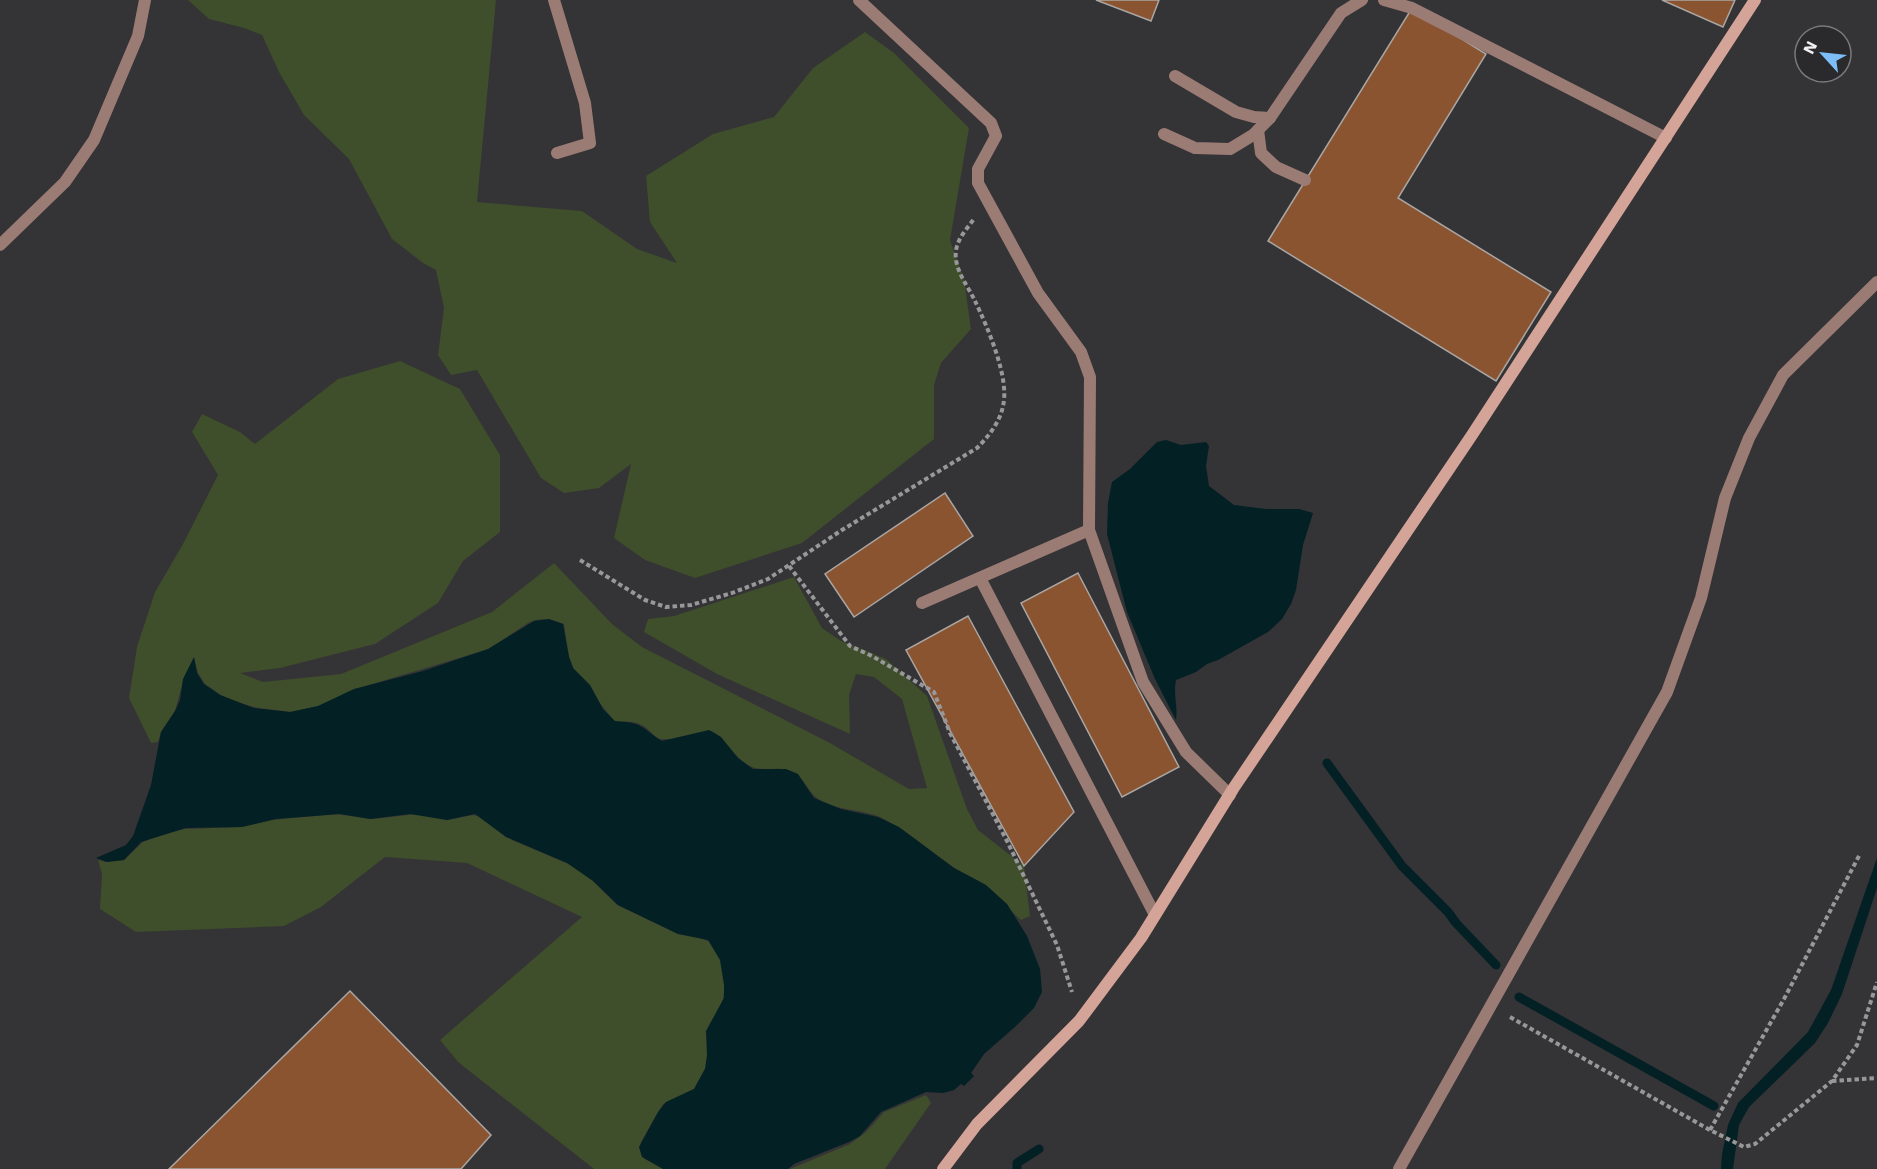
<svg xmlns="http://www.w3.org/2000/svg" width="1877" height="1169" font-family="'Work Sans',sans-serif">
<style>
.green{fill:#3f4e2b}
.water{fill:#032025}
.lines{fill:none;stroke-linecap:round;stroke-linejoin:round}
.stream{stroke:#032025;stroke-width:9}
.building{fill:#8b5430;stroke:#a9a6a4;stroke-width:1.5}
.path{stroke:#989799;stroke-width:4;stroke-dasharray:4.5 3;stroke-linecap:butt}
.lane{stroke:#9b7c75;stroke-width:12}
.street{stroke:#9b7c75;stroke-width:12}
.secondary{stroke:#d5a499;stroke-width:12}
</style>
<rect width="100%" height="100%" fill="#343336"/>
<g class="green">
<path d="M188 0H496L477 202 582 211 637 249 677 263 650 222 646 176 713 134 774 117 813 68 865 32 894 53 969 128 950 240 964 279 971 329 941 363 934 385V439L802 543 695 578 645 560 614 538 631 464 599 488 564 493 541 478 477 370 451 375 438 355 444 308 436 270 423 263 392 239 349 159 304 115 279 72 262 35 244 28 209 19Z"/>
<path d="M400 361 460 389 500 455V532L463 561 438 603 375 644 280 668 240 673 263 682 341 674 492 612 554 563 612 624 642 647 830 743 909 789 927 788 902 699 874 677 856 674 849 695 850 734 717 674 644 632 648 619 674 616 794 577 822 628 841 641 886 659 927 696 967 809 978 830 1024 866 1030 916 1021 920C1009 910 1000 898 989 888 978 879 965 875 953 867 930 851 908 831 882 818 862 808 836 812 817 798 806 789 803 775 788 770 775 766 761 773 748 765 734 757 726 740 712 731L673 739H657C643 722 637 721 615 722L599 702 590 686 574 669 569 657 564 624C550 619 541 617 528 623L489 649 356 689 319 706 291 712 259 708 238 703 221 695 205 684 198 673 194 658 184 678 175 711 161 732 158 742 151 743 129 698 137 647 155 592 183 544 218 475 192 432 202 414 240 432 255 444 338 379Z"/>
<path d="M335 814 373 819 417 814 448 820 473 815 482 817 512 840 571 865 589 877 617 905 678 934 695 936 710 942 721 959 725 984 723 999 707 1045V1065L694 1089 663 1104 641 1142 640 1151 645 1159 664 1169H594L458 1062 440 1040 582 917 467 863 385 857 321 907 284 926 136 932 100 909 102 874 98 860 106 862 124 860 143 842 164 833 185 829 241 827 271 820Z"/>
<path d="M926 1095 931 1103 885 1169H790L850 1144 866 1132 884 1112Z"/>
</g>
<g class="water">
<path d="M1166 440 1181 445 1206 442 1209 446 1206 466 1209 486 1234 505 1266 509H1299L1313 513 1303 545 1296 590 1291 604 1282 619 1268 632 1218 660 1207 664 1196 672 1176 680C1173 694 1178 706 1176 720L1155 679 1127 612 1107 534 1108 503 1112 482 1130 469 1157 442Z"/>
<path d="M549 619 563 624 569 657 573 668 590 685 603 709 615 721C644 723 639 726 662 741L709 730 721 737 738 758 753 769H786L798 774 814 798 841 809 878 817 899 827 954 868 986 885 1007 904 1027 936 1040 969 1042 992 1034 1008 1016 1026 984 1054 971 1073 974 1076 964 1086 961 1084 954 1090 943 1093 926 1092 881 1112 860 1136 849 1142 794 1164 788 1169H663L642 1157 639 1147 658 1112 666 1102 694 1089 705 1069 707 1055 706 1031 724 998V985L720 960 708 940 678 934 618 905 593 881 567 863 506 837 475 814 447 820 410 814 370 819 340 814 276 819 242 827 186 828 141 842 124 860 107 862 96 858 126 845 133 836 151 785 161 732 175 711 180 700 183 679 194 657 197 673 204 684 220 695 254 708 290 712 318 706 354 689 423 671 488 649 534 621Z"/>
<path d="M1877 858V888L1842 994 1828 1023 1815 1043 1749 1107 1739 1125 1733 1169H1721L1722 1154 1728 1125 1738 1103 1808 1032 1831 990Z"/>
</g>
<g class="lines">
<g class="stream">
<path d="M1327 763 1402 866 1448 912 1456 923 1496 965"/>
<path d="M1519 997 1714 1106"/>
<path d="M1017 1169V1163L1039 1149"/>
</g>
</g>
<g class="building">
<path d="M1096 0H1159L1151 21Z"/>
<path d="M1662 0H1735L1723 27Z"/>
<path d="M1412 8 1486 54 1398 198 1551 292 1496 381 1268 241Z"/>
<path d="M945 493 973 536 854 617 825 574Z"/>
<path d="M1078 573 1179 767 1122 797 1021 603Z"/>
<path d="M968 616 1074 812 1024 866 906 650Z"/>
<path d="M350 991 491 1135 461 1169H169Z"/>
</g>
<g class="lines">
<g class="path">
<path d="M580 560 645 600 666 607 691 605 732 593 768 579 842 530 977 448C988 437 1000 422 1003 406 1010 378 987 326 975 301 967 284 951 266 957 246 960 236 968 227 974 219"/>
<path d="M789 566 850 646 872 656 934 692 950 733 1007 841 1057 945 1072 992"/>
<path d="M1510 1017 1710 1130 1744 1147 1755 1144 1832 1081 1857 1045 1877 982"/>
<path d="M1832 1081 1877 1078"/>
<path d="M1710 1130 1784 999 1860 854"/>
</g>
<g class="lane">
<path d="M554 0 585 103 590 143 557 153"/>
<path d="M1384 0 1412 8 1666 138"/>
<path d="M1175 76 1236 112 1254 117 1270 118"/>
<path d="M1258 130 1261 153 1276 167 1305 180"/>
<path d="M1164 134 1195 148 1230 149 1253 135 1270 118 1341 13 1362 0"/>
</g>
<g class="street">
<path d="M859 0 991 123 996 136 978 169V183L1038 293 1081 352 1090 377 1089 530 1143 682 1186 752 1230 795"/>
<path d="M0 245 65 182 94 140 138 36 145 0"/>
<path d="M980 578 1155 915"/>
<path d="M922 603 1089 530"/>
<path d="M1399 1169 1667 692 1701 598 1725 498 1749 438 1783 375 1877 282"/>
</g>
<path class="secondary" d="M943 1169 977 1124 1079 1021 1141 938 1233 789 1472 435 1755 0"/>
</g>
<g transform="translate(1823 54) rotate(297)"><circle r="28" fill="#2a292c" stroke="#7a797c" stroke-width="1.5"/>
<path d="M0-4.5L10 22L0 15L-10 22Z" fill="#7dbef9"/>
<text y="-9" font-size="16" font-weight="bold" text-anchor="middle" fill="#f2f2f3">N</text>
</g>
</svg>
